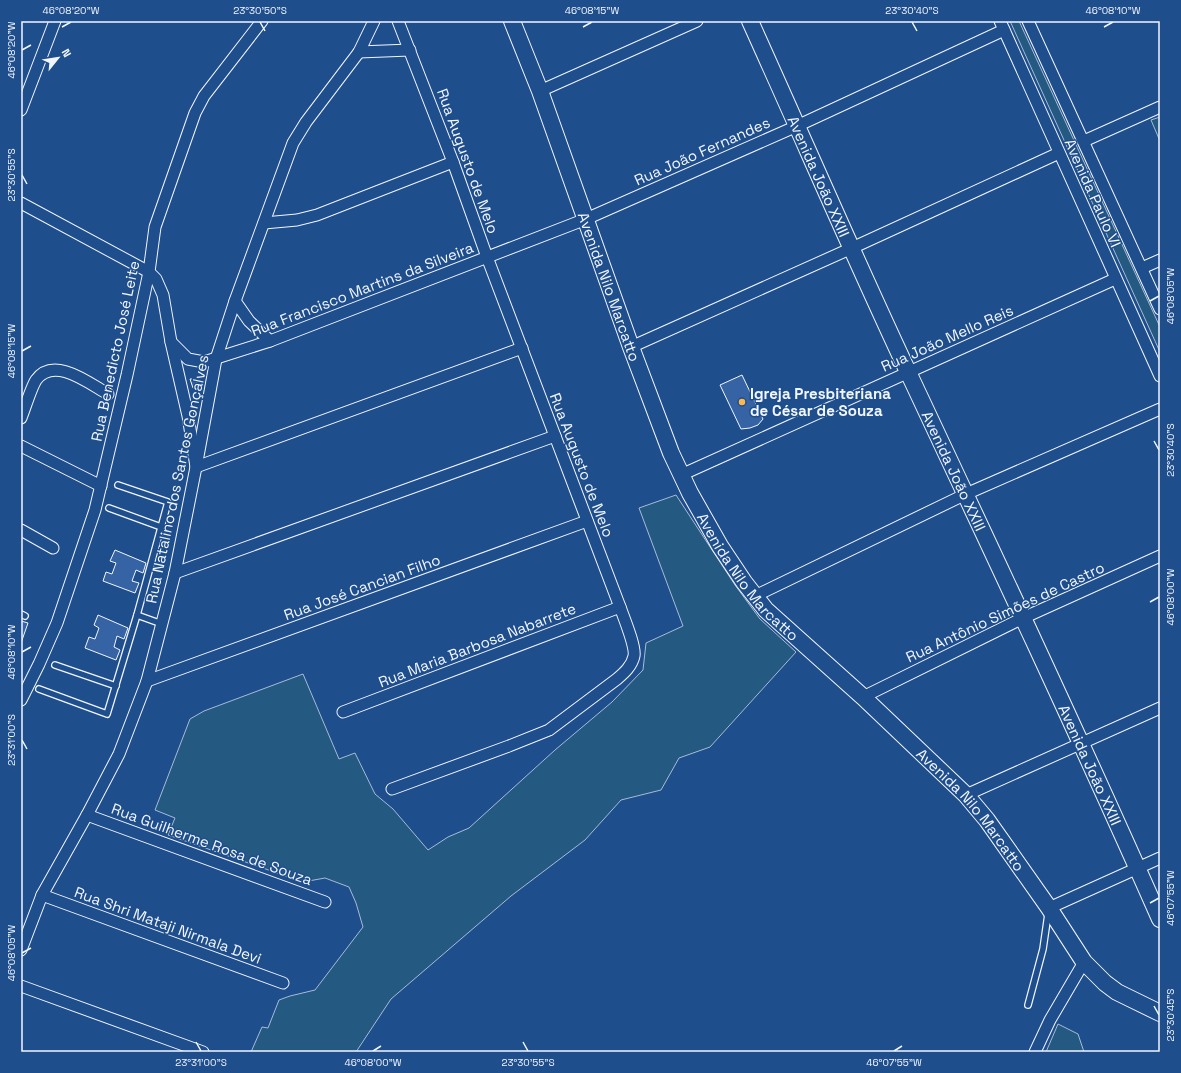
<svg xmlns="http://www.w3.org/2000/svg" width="1181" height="1073" font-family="'Space Grotesk',sans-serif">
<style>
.green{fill:#245a82;stroke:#a8bbd7}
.building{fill:#3563a3;stroke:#f2f6ff}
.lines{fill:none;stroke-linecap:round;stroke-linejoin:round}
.lane-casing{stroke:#f2f6ff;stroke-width:8}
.street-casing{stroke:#f2f6ff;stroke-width:13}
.secondary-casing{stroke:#f2f6ff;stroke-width:18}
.lane{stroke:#1f4e8c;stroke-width:5.5}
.street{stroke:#1f4e8c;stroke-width:11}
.secondary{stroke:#1f4e8c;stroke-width:16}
.ticks{fill:none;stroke:#f2f6ff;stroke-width:1.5}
.poi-dot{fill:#ffb74d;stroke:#1f4e8c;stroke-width:1.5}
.labels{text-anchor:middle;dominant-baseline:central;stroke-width:3;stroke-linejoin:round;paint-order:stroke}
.street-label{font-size:15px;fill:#f2f6ff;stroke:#1f4e8c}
.poi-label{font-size:15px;font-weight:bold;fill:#f2f6ff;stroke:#1f4e8c;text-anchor:start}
.neatline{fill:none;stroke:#f2f6ff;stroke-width:1.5}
.ticks-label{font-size:10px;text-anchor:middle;fill:#f2f6ff}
</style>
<rect width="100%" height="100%" fill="#1f4e8c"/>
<g class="green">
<path d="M1010 21H1019L1160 327V352Z"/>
<path d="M1160 117V141L1151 120Z"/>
<path d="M676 495 735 585 760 619 796 652 710 747 679 758 661 790 621 800 585 840 511 896 391 999 356 1052H251L262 1027 268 1028 279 1000 290 996 315 990 363 927 356 903 349 887 325 878 303 882 168 835 175 818 155 810 190 719 204 711 303 674 339 759 355 753 375 794 393 809 428 850 448 837 469 828 555 750 612 702 643 670 646 643 683 626 639 508Z"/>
<path d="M1058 1024 1078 1034 1084 1052H1046Z"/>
</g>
<g class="building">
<path d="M742 375 763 419 758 425 750 428 741 429 720 385Z"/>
<path d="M190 379H196L198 389 193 388Z"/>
<path d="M115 550 146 563 143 573 136 570 132 581 139 583 135 593 103 581 106 572 112 574 116 563 110 561Z"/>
<path d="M98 615 128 628 124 639 117 636 114 647 120 650 116 660 85 648 89 637 95 639 99 628 94 625Z"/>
<path d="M21 621 28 623 21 643Z"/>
</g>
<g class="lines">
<g class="lane-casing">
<g id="lane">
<path d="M118 485 168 502 137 615"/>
<path d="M109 508 161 527"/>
<path d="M21 614 25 616"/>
<path d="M55 665 116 686"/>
<path d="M39 689 107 714 137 615 162 624"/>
<path d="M1028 1005 1043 949 1048 914"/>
</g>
</g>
<g class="street-casing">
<g id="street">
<path d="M1000 21 1160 376"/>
<path d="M1028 21 1160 309"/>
<path d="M359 52 410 50"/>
<path d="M540 91 697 21"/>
<path d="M21 110 55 21"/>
<path d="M1084 141 1160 107"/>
<path d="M21 203 149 272 156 279 163 295 171 342 188 416 196 467 522 348"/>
<path d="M264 223 297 220 317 215 453 162"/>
<path d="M1142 268 1160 260"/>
<path d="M235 301 249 321 270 341"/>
<path d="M171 342 188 359 204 362 270 341 586 219 797 126 1004 30"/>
<path d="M631 347 852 248 1059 153"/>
<path d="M21 418C25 408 31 388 36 380 54 355 90 384 108 394"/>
<path d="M21 446 101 486"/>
<path d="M681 475 1115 279"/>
<path d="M21 530 53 548"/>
<path d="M175 573 555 436"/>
<path d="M755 596 966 494 1160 409"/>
<path d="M147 681 587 521"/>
<path d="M863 697 1023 618 1160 556"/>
<path d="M21 700 39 664 57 623 95 510 127 375 149 272 155 227 195 113 204 96 262 21"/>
<path d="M343 712 620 607"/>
<path d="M392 789 509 746 549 730 617 679C624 673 632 666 634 656 636 647 624 618 620 607L487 257 453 162 398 21"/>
<path d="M966 795 1160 708"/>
<path d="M87 815 325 902"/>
<path d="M42 895 283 983"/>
<path d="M1049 908 1160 858"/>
<path d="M21 950 42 895 87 815 119 754 147 681 175 573 196 467 216 359 235 301 293 143 306 122 359 52 374 21"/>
<path d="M21 986 203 1052"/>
<path d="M1035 1052 1050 1020 1084 962"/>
</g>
</g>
<g class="secondary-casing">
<g id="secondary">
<path id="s1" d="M512 21 540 91 631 347 671 453 690 493 720 546 744 582 766 610 863 697 966 795 987 820 1049 908 1084 962 1105 983 1117 992 1160 1013"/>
<path id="s2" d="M750 21C803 138 854 257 909 374 994 555 1079 736 1160 919"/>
</g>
</g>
<use href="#lane" class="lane"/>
<use href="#street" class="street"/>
<use href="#secondary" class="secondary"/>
</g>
<path class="ticks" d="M260 22 265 31M912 22 917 31M62 27 71 22M583 27 592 22M1104 27 1113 22M22 50 31 45M22 175 27 184M1150 301 1159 296M22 351 31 346M1154 441 1159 450M1150 602 1159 597M22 652 31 647M22 740 27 749M1150 903 1159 898M22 953 31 948M1154 1006 1159 1015M196 1042 201 1051M523 1042 528 1051M373 1051 381 1046M894 1051 902 1046"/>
<circle class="poi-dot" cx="742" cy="402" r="4"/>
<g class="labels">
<g class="street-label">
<text transform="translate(702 151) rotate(-24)">Rua João Fernandes</text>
<text transform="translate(468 161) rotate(70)">Rua Augusto de Melo</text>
<text stroke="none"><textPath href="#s2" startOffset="170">Avenida João XXIII</textPath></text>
<text transform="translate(1093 193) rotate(66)">Avenida Paulo VI</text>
<text stroke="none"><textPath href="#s1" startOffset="283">Avenida Nilo Marcatto</textPath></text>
<text transform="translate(362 289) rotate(-21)">Rua Francisco Martins da Silveira</text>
<text transform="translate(947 338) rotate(-24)">Rua João Mello Reis</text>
<text transform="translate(115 351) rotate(-78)">Rua Benedicto José Leite</text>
<text transform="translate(582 465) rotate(69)">Rua Augusto de Melo</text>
<text stroke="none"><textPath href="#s2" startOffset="494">Avenida João XXIII</textPath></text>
<text transform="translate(177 479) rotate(-78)">Rua Natalino dos Santos Gonçalves</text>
<text stroke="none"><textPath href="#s1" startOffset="607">Avenida Nilo Marcatto</textPath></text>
<text transform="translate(362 587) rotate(-20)">Rua José Cancian Filho</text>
<text transform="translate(1005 612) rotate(-25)">Rua Antônio Simões de Castro</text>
<text transform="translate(477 645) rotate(-21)">Rua Maria Barbosa Nabarrete</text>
<text stroke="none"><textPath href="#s2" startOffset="818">Avenida João XXIII</textPath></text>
<text stroke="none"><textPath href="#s1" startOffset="931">Avenida Nilo Marcatto</textPath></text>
<text transform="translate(212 844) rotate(20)">Rua Guilherme Rosa de Souza</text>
<text transform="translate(168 925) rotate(20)">Rua Shri Mataji Nirmala Devi</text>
</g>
<g class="poi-label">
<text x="750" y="393">Igreja Presbiteriana<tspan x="750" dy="17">de César de Souza</tspan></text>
</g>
</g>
<rect width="1181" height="1073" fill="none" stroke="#1f4e8c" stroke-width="44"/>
<g transform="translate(58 58) rotate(60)" stroke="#1f4e8c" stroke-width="3" paint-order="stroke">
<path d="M0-3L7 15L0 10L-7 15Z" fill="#f2f6ff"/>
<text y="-6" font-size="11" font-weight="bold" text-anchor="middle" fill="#f2f6ff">N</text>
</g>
<rect x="22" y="22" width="1137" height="1029" class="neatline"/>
<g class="ticks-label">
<text x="71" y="14">46°08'20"W</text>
<text x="260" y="14">23°30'50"S</text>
<text x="592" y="14">46°08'15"W</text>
<text x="912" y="14">23°30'40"S</text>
<text x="1113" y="14">46°08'10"W</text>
<text transform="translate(11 50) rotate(-90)" y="4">46°08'20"W</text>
<text transform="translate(11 175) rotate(-90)" y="4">23°30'55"S</text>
<text transform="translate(1170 296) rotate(-90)" y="4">46°08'05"W</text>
<text transform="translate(11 351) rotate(-90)" y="4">46°08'15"W</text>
<text transform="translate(1170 450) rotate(-90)" y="4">23°30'40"S</text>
<text transform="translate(1170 597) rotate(-90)" y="4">46°08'00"W</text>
<text transform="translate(11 652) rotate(-90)" y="4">46°08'10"W</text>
<text transform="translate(11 740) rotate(-90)" y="4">23°31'00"S</text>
<text transform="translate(1170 898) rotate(-90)" y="4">46°07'55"W</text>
<text transform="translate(11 953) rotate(-90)" y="4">46°08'05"W</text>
<text transform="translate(1170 1015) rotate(-90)" y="4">23°30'45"S</text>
<text x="201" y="1066">23°31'00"S</text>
<text x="373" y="1066">46°08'00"W</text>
<text x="528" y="1066">23°30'55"S</text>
<text x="894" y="1066">46°07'55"W</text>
</g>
</svg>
